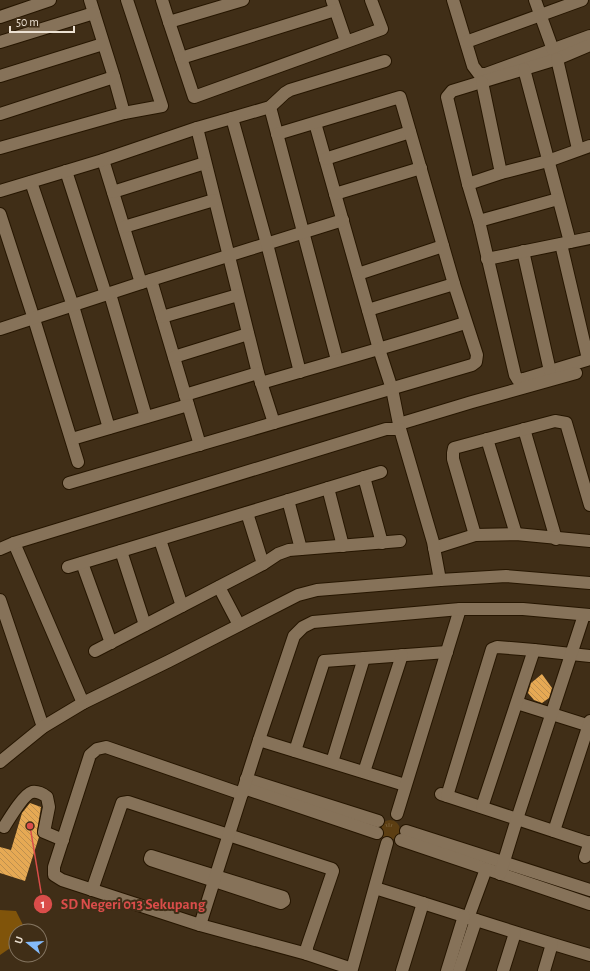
<svg xmlns="http://www.w3.org/2000/svg" width="590" height="971" font-family="'Alegreya Sans',sans-serif">
<style>
.grass{fill:url(#grass-tufts)}
.water{fill:#80540a}
.building{fill:url(#building-back-hatch)}
.lines{fill:none;stroke-linecap:round;stroke-linejoin:round}
.minor-casing{stroke:#261601;stroke-width:14}
.minor{stroke:#867259;stroke-width:12}
.leader{fill:none;stroke:#da4d4a;stroke-width:1.5}
.callout-dot{fill:#da4d4a;stroke:#402e17;stroke-width:1.5}
.mark-label{font-size:12px;text-anchor:middle;font-weight:bold;fill:#fff}
.callout-label{font-size:15px;text-anchor:middle;font-weight:bold;fill:#da4d4a;stroke:#402e17;stroke-width:4;stroke-linejoin:round;paint-order:stroke}
</style>
<defs>
<pattern id="grass-tufts" width="24" height="20" patternUnits="userSpaceOnUse"><rect width="24" height="20" fill="#5c3e12"/><path d="M3 7l-1-3M5 7V3M7 7l1-3M15 17l-1-3M17 17v-4M19 17l1-3" fill="none" stroke="#745a34"/></pattern>
<pattern id="building-back-hatch" width="6" height="6" patternUnits="userSpaceOnUse"><rect width="6" height="6" fill="#e6a954"/><path d="M-1 5l2 2M0 0l6 6M5-1l2 2" fill="none" stroke="#be904f"/></pattern>
</defs>
<rect width="100%" height="100%" fill="#402e17"/>
<circle class="grass" cx="390" cy="830" r="10"/>
<path class="water" d="M0 910 16 911 26 931H16V944L0 955Z"/>
<g class="building">
<path d="M542 674 552 688 549 698 542 703 534 700 528 693 531 683Z"/>
<path d="M30 803 41 807 37 831 39 837 25 881 0 873V847L11 850 22 813Z"/>
</g>
<g class="lines">
<g class="minor-casing">
<g id="minor">
<path d="M90 0 114 77 124 113"/>
<path d="M162 0 169 22 194 97 382 29 371 0"/>
<path d="M332 0 346 41"/>
<path d="M453 0 473 66 479 74H486L590 36"/>
<path d="M535 0 553 50"/>
<path d="M0 17 50 0"/>
<path d="M169 22 243 0"/>
<path d="M0 42 94 13"/>
<path d="M466 42 582 0"/>
<path d="M590 45 557 59 452 91 447 97 468 184 479 221 515 375 518 380 524 379 590 359"/>
<path d="M181 58 335 10"/>
<path d="M557 59 578 149"/>
<path d="M524 69 570 242"/>
<path d="M0 76 103 44"/>
<path d="M482 82 501 173"/>
<path d="M270 107 337 360"/>
<path d="M0 114 114 77"/>
<path d="M315 123 379 349 392 389 400 429"/>
<path d="M197 128 258 373 274 423"/>
<path d="M0 148 124 113 162 106 127 0"/>
<path d="M325 159 410 132"/>
<path d="M103 160 141 283"/>
<path d="M66 171 106 295"/>
<path d="M31 182 73 306 109 428"/>
<path d="M468 184 501 173 548 161 590 146"/>
<path d="M0 191 103 160 197 128 232 118"/>
<path d="M113 192 205 163"/>
<path d="M335 194 421 168"/>
<path d="M0 214 34 319 78 462"/>
<path d="M479 221 558 199"/>
<path d="M124 227 214 200"/>
<path d="M561 244 588 359"/>
<path d="M523 251 550 371"/>
<path d="M487 259 590 238"/>
<path d="M358 274 443 246"/>
<path d="M151 280 200 445"/>
<path d="M110 294 146 417"/>
<path d="M368 310 454 284"/>
<path d="M162 317 238 295"/>
<path d="M0 329 141 283 343 220"/>
<path d="M174 357 248 334"/>
<path d="M300 372 267 244 232 118 270 107 285 93 290 90 385 61"/>
<path d="M261 383C329 363 398 344 465 323"/>
<path d="M185 395 258 373"/>
<path d="M399 424 472 402 576 373"/>
<path d="M524 429 556 539"/>
<path d="M72 439 188 405"/>
<path d="M487 439 516 534"/>
<path d="M364 477 382 543"/>
<path d="M69 483 472 365 476 362 477 355 454 284 400 97 277 134"/>
<path d="M328 488 343 546"/>
<path d="M288 500 301 549"/>
<path d="M247 513 263 564"/>
<path d="M475 535 453 459V453L454 448 555 421 566 423 590 505"/>
<path d="M160 540 182 606"/>
<path d="M14 543 83 703"/>
<path d="M434 548 475 535 516 534 590 541"/>
<path d="M0 549 14 543 386 429H400L433 542 440 580"/>
<path d="M121 551 145 625"/>
<path d="M82 563 111 643"/>
<path d="M68 567 381 472"/>
<path d="M219 587 239 625"/>
<path d="M0 600 43 727"/>
<path d="M95 651 263 564 278 554 289 550 400 541"/>
<path d="M517 703 590 726"/>
<path d="M259 740 405 785"/>
<path d="M295 751 324 661 447 652"/>
<path d="M0 762 43 727 83 703 169 661 298 595 317 590 440 580 506 576 590 583"/>
<path d="M332 762 364 658"/>
<path d="M364 772 402 655"/>
<path d="M246 779 378 821"/>
<path d="M244 788 377 833"/>
<path d="M242 794 106 747 97 749 90 755 54 867V875L62 880 200 925 307 954"/>
<path d="M441 794 590 843"/>
<path d="M447 796 492 649 497 647 534 650 590 656"/>
<path d="M482 807 534 650"/>
<path d="M397 814 460 609"/>
<path d="M4 827C9 819 24 794 32 792 38 791 43 794 47 797L49 807 44 832 63 840"/>
<path d="M406 831 590 890"/>
<path d="M554 831 590 721"/>
<path d="M401 840 590 904"/>
<path d="M151 856 283 897 284 901 281 903 151 860 150 859Z"/>
<path d="M585 857 590 842"/>
<path d="M500 874 517 819 584 615"/>
<path d="M375 888C446 910 518 934 590 955"/>
<path d="M92 890 122 803 128 802 332 869 333 871 307 947V954L352 969 387 843"/>
<path d="M468 918 486 869"/>
<path d="M200 925 259 740 294 636 303 627 313 622 460 609H523L590 615"/>
<path d="M402 971 423 903"/>
<path d="M447 971 464 916"/>
<path d="M459 971 476 920"/>
<path d="M503 971 515 933"/>
<path d="M544 971 552 944"/>
</g>
</g>
<use href="#minor" class="minor"/>
</g>
<path class="leader" d="M30 826L43 904"/>
<g class="callout-dot">
<circle cx="30" cy="826" r="4"/>
<circle cx="43" cy="904" r="10"/>
</g>
<g class="mark-label">
<text x="43" y="908">1</text>
</g>
<g class="callout-label">
<text x="133" y="909">SD Negeri 013 Sekupang</text>
</g>
<g transform="translate(28 943) rotate(288)"><circle r="19" fill="#402e17" stroke="#857662"/>
<path d="M0-3L7 15L0 10L-7 15Z" fill="#84bbfb"/>
<text y="-6" font-size="11" font-weight="bold" text-anchor="middle" fill="#ece1d3">U</text>
</g>
<path d="M10 26v6h64v-6" fill="none" stroke="#ece1d3" stroke-width="2"/>
<text x="16" y="26" font-size="12" fill="#ece1d3" stroke="#402e17" stroke-width="3" paint-order="stroke">50 m</text>
</svg>
